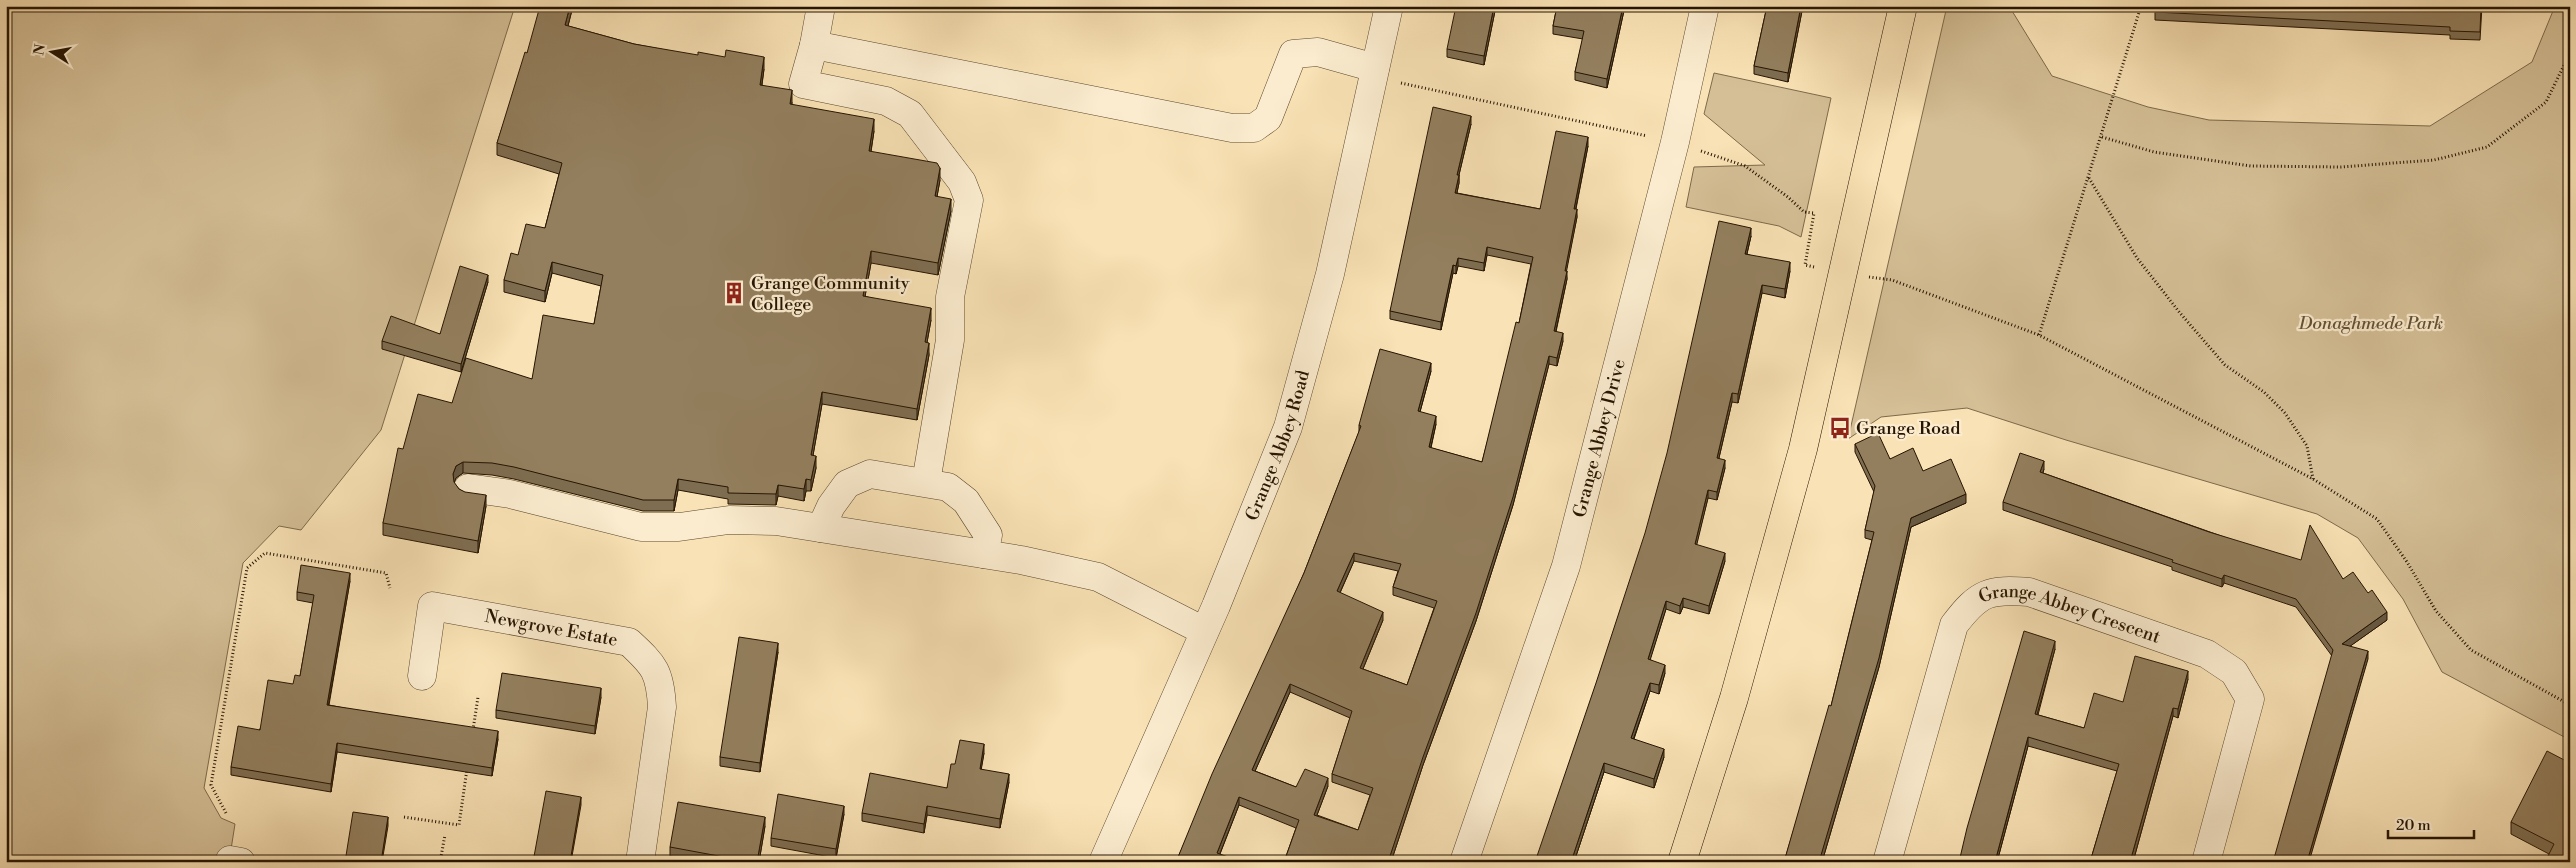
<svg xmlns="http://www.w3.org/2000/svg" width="2576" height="868" font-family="'Libre Bodoni',serif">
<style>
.green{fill:#d5bf96;stroke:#7d6a4b}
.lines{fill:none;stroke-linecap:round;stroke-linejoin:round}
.minor-casing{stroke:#5a482d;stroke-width:29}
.major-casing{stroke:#251400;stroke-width:29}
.path{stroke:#251400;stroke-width:3;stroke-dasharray:1 2.5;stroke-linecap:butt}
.minor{stroke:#fbeccf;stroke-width:28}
.major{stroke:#f9e2b5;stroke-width:28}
.wall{fill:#7e6d51;stroke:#251400;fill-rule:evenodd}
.shaded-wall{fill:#675942;stroke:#251400}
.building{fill:#937f5e;stroke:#251400;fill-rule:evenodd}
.labels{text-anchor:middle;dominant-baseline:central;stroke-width:4.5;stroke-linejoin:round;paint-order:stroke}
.poi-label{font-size:18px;fill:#251400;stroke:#fbeccf;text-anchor:start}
.park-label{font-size:18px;font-style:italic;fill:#635034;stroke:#fbeccf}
.street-label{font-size:18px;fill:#251400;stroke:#fbeccf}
</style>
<rect width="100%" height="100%" fill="#f9e2b5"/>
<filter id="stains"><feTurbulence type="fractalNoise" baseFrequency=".004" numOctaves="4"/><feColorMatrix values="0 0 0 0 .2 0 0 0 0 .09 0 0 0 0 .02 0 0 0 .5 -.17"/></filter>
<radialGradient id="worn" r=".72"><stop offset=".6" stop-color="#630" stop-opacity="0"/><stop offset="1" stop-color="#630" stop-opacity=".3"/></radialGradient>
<g class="green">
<path d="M6 6H515L381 430 301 530 279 526 243 563 204 788 221 818 235 824 229 862H6Z"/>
<path d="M1947 6H2009L2052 76 2148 107 2209 120 2430 126 2532 62 2555 6H2570V740L2442 672 2403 599 2358 538 2317 514 2066 440 1967 408 1881 417 1848 439Z"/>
<path d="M1714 73 1831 98 1801 237 1779 226 1686 207 1694 167 1765 165 1704 114Z"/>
</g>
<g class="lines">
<g class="minor-casing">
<g id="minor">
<path d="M821 6 814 45 1232 128H1254L1268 118 1293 54 1318 52 1375 68"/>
<path d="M814 45 803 84 886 101 910 114 962 182 969 200 950 297V340L926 482"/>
<path d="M468 488 510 494 641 527H679L729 520 776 521 1021 560 1098 577 1204 631"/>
<path d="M821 528 831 506 847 484 870 474 948 487 966 501 988 535 984 554"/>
<path id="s1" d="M422 676 432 606 629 642C655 666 660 672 662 707L640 862"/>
<path d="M230 862V860L241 862"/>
<path id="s2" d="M1103 862 1216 606 1288 427 1330 274 1389 6"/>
<path id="s3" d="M1464 862 1566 566 1675 142 1705 6"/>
<path id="s4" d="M1887 862 1954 625C1979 592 1989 589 2029 592L2207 654 2234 672 2250 699 2206 862"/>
</g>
</g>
<g class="major-casing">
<path id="major" d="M1682 862 1734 698 1803 449 1903 6"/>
</g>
<g class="path">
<path d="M1401 83 1647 136"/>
<path d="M2102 137 2154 152 2251 166 2341 167 2434 160 2487 147 2546 102 2570 53"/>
<path d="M1701 151 1745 166 1788 197 1804 212 1814 213 1805 265 1814 267"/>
<path d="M2089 178 2137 258 2180 313 2225 365 2264 392 2285 413 2307 446 2313 479"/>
<path d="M1869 277 1892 280 2039 335 2313 479 2377 519 2407 562 2436 611 2471 650 2570 705"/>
<path d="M2039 335 2141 6"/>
<path d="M473 730 478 697"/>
<path d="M226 813 211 785 247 568 265 553 386 573 390 588"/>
<path d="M404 817 459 825 467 769"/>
<path d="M440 862 445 835"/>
</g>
<use href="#minor" class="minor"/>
<use href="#major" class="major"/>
</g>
<g class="wall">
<path d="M573 6 568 26 634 44 764 69 762 85 792 102V105L874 131 871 152 940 180 937 196 951 211 938 275 871 263 865 296 931 320 927 342 929 355 917 420 822 404 813 455 816 468 811 491H806L804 501 778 496 776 505 728 504V499L678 490 674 511H643L514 479 492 475 463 473 456 478 454 483 459 489 486 506 478 553 383 535V523L403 449 452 403 532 379 594 324 601 286 552 273 545 302 504 292V280L518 255 545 228 559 174 497 155V143L527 53Z"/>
<path d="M1496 6 1484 65 1447 57V49Z"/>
<path d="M1557 6H1625L1607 88 1575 80V72L1583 39 1553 34V26Z"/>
<path d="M1767 6H1803L1788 82 1754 74V66Z"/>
<path d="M2155 6H2482L2480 40 2450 39V35L2155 20Z"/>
<path d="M1471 124 1459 175V183L1457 193 1540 209 1588 146 1576 209 1577 217 1566 271 1567 279 1556 332 1563 341 1557 366 1549 364 1513 505 1476 621 1423 765 1391 862H1284L1296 828 1239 805 1220 854 1176 862 1304 573 1359 432V425L1431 371 1420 412 1436 424 1431 448 1482 462 1519 323 1531 264 1487 255 1484 271 1458 266 1456 274 1453 273 1441 330 1390 319V311ZM1354 561 1398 571 1393 587V595L1434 608 1407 685 1363 669 1383 620 1340 593ZM1290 692 1350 718 1332 774V782L1370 795 1358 830 1317 815 1328 786 1296 787 1255 771Z"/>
<path d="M1751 236 1747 254 1790 271 1785 298 1762 293 1738 403 1732 402 1719 458 1725 468 1717 500 1708 498 1696 545 1725 561 1709 614 1683 607 1680 614 1666 609 1650 659 1665 673 1659 694 1650 691 1634 739 1664 757 1654 788 1604 772 1574 862Z"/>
<path d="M488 282 461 372 382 349V341L440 334Z"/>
<path d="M1855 444 1890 459 1923 471 1966 503 1911 527 1879 667 1822 862H1784L1831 706 1872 540 1865 538V530L1874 492 1855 452Z"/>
<path d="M2044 469 2043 473 2343 579 2387 620 2350 646 2368 659 2332 656 2296 607 2224 583 2222 587 2172 570V567L2003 510V502Z"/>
<path d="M350 581 329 705 498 739 492 776 337 752 331 792 231 775V767L300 676 313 603 297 600V592Z"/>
<path d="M2055 649 2038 715 2084 728 2123 702 2188 679 2178 718 2173 716 2133 862H2090L2117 771 2028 746 1997 862H1959Z"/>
<path d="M778 652 760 772 720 766V757Z"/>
<path d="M601 697 595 734 496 718V710Z"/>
<path d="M984 753 981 769 1009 782 1000 828 927 815 924 833 862 821V813L947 788 955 764Z"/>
<path d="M2570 763V862L2549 854 2511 834V822Z"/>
<path d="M844 814 836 858 771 846V838Z"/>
<path d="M765 826 759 862H703L670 856V847Z"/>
</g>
<g class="shaded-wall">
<path d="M570 6H573L565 37V25Z"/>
<path d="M1494 6H1496L1484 65V56Z"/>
<path d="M1623 6H1625L1607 88V79Z"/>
<path d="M1801 6H1803L1788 82V73Z"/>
<path d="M764 57V69L760 97V85Z"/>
<path d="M792 90V102L790 116V104Z"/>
<path d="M1471 116V124L1457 183V175Z"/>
<path d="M874 119V131L869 163V151Z"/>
<path d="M1588 137V146L1574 217V209Z"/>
<path d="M940 168V180L935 208V196Z"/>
<path d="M1459 175V183L1455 201V193Z"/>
<path d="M951 199V211L938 275V263Z"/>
<path d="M1577 209V217L1565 279V271Z"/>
<path d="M1751 228V236L1745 262V254Z"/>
<path d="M1487 247V255L1484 271V263Z"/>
<path d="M871 251V263L863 308V296Z"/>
<path d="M1458 258V266L1456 274V266Z"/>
<path d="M552 262V273L545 302V291Z"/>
<path d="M1790 262V271L1785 298V289Z"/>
<path d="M1453 265V273L1441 330V322Z"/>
<path d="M1567 271V279L1554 339V331Z"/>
<path d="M488 275V282L461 372V364Z"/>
<path d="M1762 285V293L1738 403V394Z"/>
<path d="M931 308V320L925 354V342Z"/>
<path d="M1563 333V341L1557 366V358Z"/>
<path d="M929 343V355L917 420V409Z"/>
<path d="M1549 356V364L1513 505 1476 621 1423 765 1391 862H1388Z"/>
<path d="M1431 363V371L1418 419V411Z"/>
<path d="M822 392V404L811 467V455Z"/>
<path d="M1732 393V402L1717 466V458Z"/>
<path d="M1436 416V424L1429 455V447Z"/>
<path d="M816 456V468L811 491V480Z"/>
<path d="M1725 460V468L1717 500V492Z"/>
<path d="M2044 461V469L2040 481V472Z"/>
<path d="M463 462V473L456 478 453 485V474L456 466Z"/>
<path d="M678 479V490L674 511V500Z"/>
<path d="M806 479V491L804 501V489Z"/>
<path d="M778 485V496L776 505V494Z"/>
<path d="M1708 490V498L1695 552V544Z"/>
<path d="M1966 494V503L1911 527 1879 667 1822 862H1819L1911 518Z"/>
<path d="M486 495V506L478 553V541Z"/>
<path d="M1354 553V561L1337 599V591Z"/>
<path d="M1725 553V561L1709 614V606Z"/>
<path d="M350 573V581L327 713V705Z"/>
<path d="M2224 575V583L2222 587V579Z"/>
<path d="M1683 598V607L1680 614V606Z"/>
<path d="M1666 601V609L1648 667V659Z"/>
<path d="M1383 612V620L1360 676V668Z"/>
<path d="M2387 612V620L2342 652V644Z"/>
<path d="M2055 641V649L2035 722V714Z"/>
<path d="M778 643V652L760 772V763Z"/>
<path d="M2368 651V659L2309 862H2307Z"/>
<path d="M1665 665V673L1659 694V685Z"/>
<path d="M2188 671V679L2178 718V709Z"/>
<path d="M1650 683V691L1631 746V738Z"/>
<path d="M1290 684V692L1252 778V770Z"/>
<path d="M601 688V697L595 734V726Z"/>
<path d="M2173 708V716L2133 862H2130Z"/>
<path d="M498 731V739L492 776V768Z"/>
<path d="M2028 737V746L1997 862H1995Z"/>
<path d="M337 743V752L331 792V784Z"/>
<path d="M984 744V753L980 777V769Z"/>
<path d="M1664 749V757L1654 788V779Z"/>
<path d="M1604 763V772L1574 862H1571Z"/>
<path d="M1009 774V782L1000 828V819Z"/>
<path d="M1328 778V786L1314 823V815Z"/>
<path d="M581 797V805L571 862H570Z"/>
<path d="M1239 797V805L1217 861V853Z"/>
<path d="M844 806V814L836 858V849Z"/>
<path d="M927 806V815L924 833V824Z"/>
<path d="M388 817V826L382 862H381Z"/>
<path d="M765 817V826L759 862H757Z"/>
</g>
<g class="building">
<path d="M540 6H570L565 25 634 44 698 55V52L725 57 726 50 764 57 760 85 792 90 790 104 874 119 869 151 937 163 940 168 935 196 951 199 938 263 871 251 863 296 931 308 925 342 929 343 917 409 822 392 811 455 816 456 811 480 806 479 804 489 778 485 776 494 728 493V487L678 479 674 500H643L514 467 492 463 463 462 456 466 453 474 454 482 459 489 465 492 486 495 478 541 383 523 398 448 403 449 418 394 452 403 466 358 532 379 543 315 594 324 603 275 552 262 545 291 504 280 511 253 518 255 526 224 545 228 562 163 497 143 525 52 527 53Z"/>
<path d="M1456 6H1494L1484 56 1447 49Z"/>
<path d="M1557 6H1623L1607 79 1575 72 1584 31 1553 26Z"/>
<path d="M1767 6H1801L1788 73 1754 66Z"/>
<path d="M2155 6H2481L2480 32 2450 31V27L2155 12Z"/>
<path d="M1433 107 1471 116 1457 175H1459L1455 193 1540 209 1556 131 1588 137 1574 209H1577L1565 271H1567L1554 331 1563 333 1557 358 1549 356 1513 497 1476 613 1423 757 1388 862H1284L1299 820 1239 797 1217 853 1242 862H1176L1212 774 1304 573 1361 426 1359 425 1380 349 1431 363 1418 411 1436 416 1429 447 1482 462 1516 322 1519 323 1533 257 1487 247 1484 263 1458 258 1456 266 1453 265 1441 322 1390 311ZM1354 553 1401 564 1393 587 1437 601 1407 685 1360 668 1383 612 1337 591ZM1290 684 1352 711 1332 774 1373 788 1358 830 1314 815 1328 778 1305 769 1296 787 1252 770Z"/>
<path d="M1719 221 1751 228 1745 254 1790 262 1785 289 1762 285 1738 394 1732 393 1717 458 1725 460 1717 492 1708 490 1695 544 1725 553 1709 606 1683 598 1680 606 1666 601 1648 659 1665 665 1659 685 1650 683 1631 738 1664 749 1654 779 1604 763 1571 862H1535L1596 683 1645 533 1667 453Z"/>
<path d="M460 266 488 275 461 364 382 341 391 316 440 334Z"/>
<path d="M1878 433 1890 459 1913 448 1923 471 1951 459 1966 494 1911 518 1879 658 1819 862H1784L1829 705 1831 706 1874 532 1865 530 1875 486 1855 444Z"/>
<path d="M2020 453 2044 461 2040 472 2209 532 2301 560 2310 525 2343 579 2353 572 2368 593 2372 590 2387 612 2342 644 2368 651 2307 862H2273L2333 650 2296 599 2224 575 2222 579 2172 562 2173 560 2003 502Z"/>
<path d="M301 565 350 573 327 705 498 731 492 768 337 743 331 784 231 767 238 726 260 730 268 680 293 684 295 675 300 676 314 595 297 592Z"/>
<path d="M2024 631 2055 641 2035 714 2084 728 2094 693 2123 702 2135 656 2188 671 2178 709 2173 708 2130 862H2090L2119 764 2028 737 1995 862H1959L1967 828Z"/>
<path d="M739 637 778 643 760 763 720 757Z"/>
<path d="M502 673 601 688 595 726 496 710Z"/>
<path d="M960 740 984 744 980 769 1009 774 1000 819 927 806 924 824 862 813 870 773 947 788 951 764H955Z"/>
<path d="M2547 751 2570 763V862H2545L2554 844 2511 822Z"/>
<path d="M546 791 581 797 570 862H533Z"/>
<path d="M778 794 844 806 836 849 771 838Z"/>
<path d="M678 802 765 817 757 862H751L670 847Z"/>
<path d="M353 812 388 817 381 862H345Z"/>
</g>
<defs>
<g id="building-bare" transform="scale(1.725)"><path d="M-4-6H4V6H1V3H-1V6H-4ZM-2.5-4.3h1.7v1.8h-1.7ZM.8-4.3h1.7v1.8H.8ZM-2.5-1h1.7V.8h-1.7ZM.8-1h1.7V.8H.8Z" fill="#8f2418" stroke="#fbeccf" stroke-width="2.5" paint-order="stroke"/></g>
<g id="bus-bare" transform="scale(1.725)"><path d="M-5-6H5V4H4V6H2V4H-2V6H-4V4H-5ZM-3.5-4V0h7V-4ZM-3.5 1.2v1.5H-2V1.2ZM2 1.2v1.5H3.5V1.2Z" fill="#8f2418" stroke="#fbeccf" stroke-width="2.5" paint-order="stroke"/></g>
</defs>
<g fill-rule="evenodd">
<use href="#building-bare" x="734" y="293"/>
<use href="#bus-bare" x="1840" y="428"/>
</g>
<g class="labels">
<g class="poi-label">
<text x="751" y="283">Grange Community<tspan x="751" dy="21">College</tspan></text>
<text x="1856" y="428">Grange Road</text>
</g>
<g class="park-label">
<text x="2371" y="323">Donaghmede Park</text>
</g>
<g class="street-label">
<text stroke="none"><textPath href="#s3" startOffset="445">Grange Abbey Drive</textPath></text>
<text stroke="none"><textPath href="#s2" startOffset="452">Grange Abbey Road</textPath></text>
<text stroke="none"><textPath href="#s4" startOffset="378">Grange Abbey Crescent</textPath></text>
<text stroke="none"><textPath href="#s1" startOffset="192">Newgrove Estate</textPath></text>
</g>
</g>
<rect width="2576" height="868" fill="none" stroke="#f9e2b5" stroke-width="25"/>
<rect x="8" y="8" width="2561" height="853" fill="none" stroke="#251400" stroke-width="2.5"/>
<rect x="12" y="12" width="2551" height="843" fill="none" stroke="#251400"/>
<g transform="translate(52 52) rotate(281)" stroke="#fbeccf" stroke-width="4" paint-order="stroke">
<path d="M0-4L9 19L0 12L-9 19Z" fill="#251400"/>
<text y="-8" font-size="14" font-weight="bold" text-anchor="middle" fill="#251400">N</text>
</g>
<path d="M2388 830v8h86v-8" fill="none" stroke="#251400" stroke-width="2.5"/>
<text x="2396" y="830" font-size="15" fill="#251400" stroke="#fbeccf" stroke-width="4" paint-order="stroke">20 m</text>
<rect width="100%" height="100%" filter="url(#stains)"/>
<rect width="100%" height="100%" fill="url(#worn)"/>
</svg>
